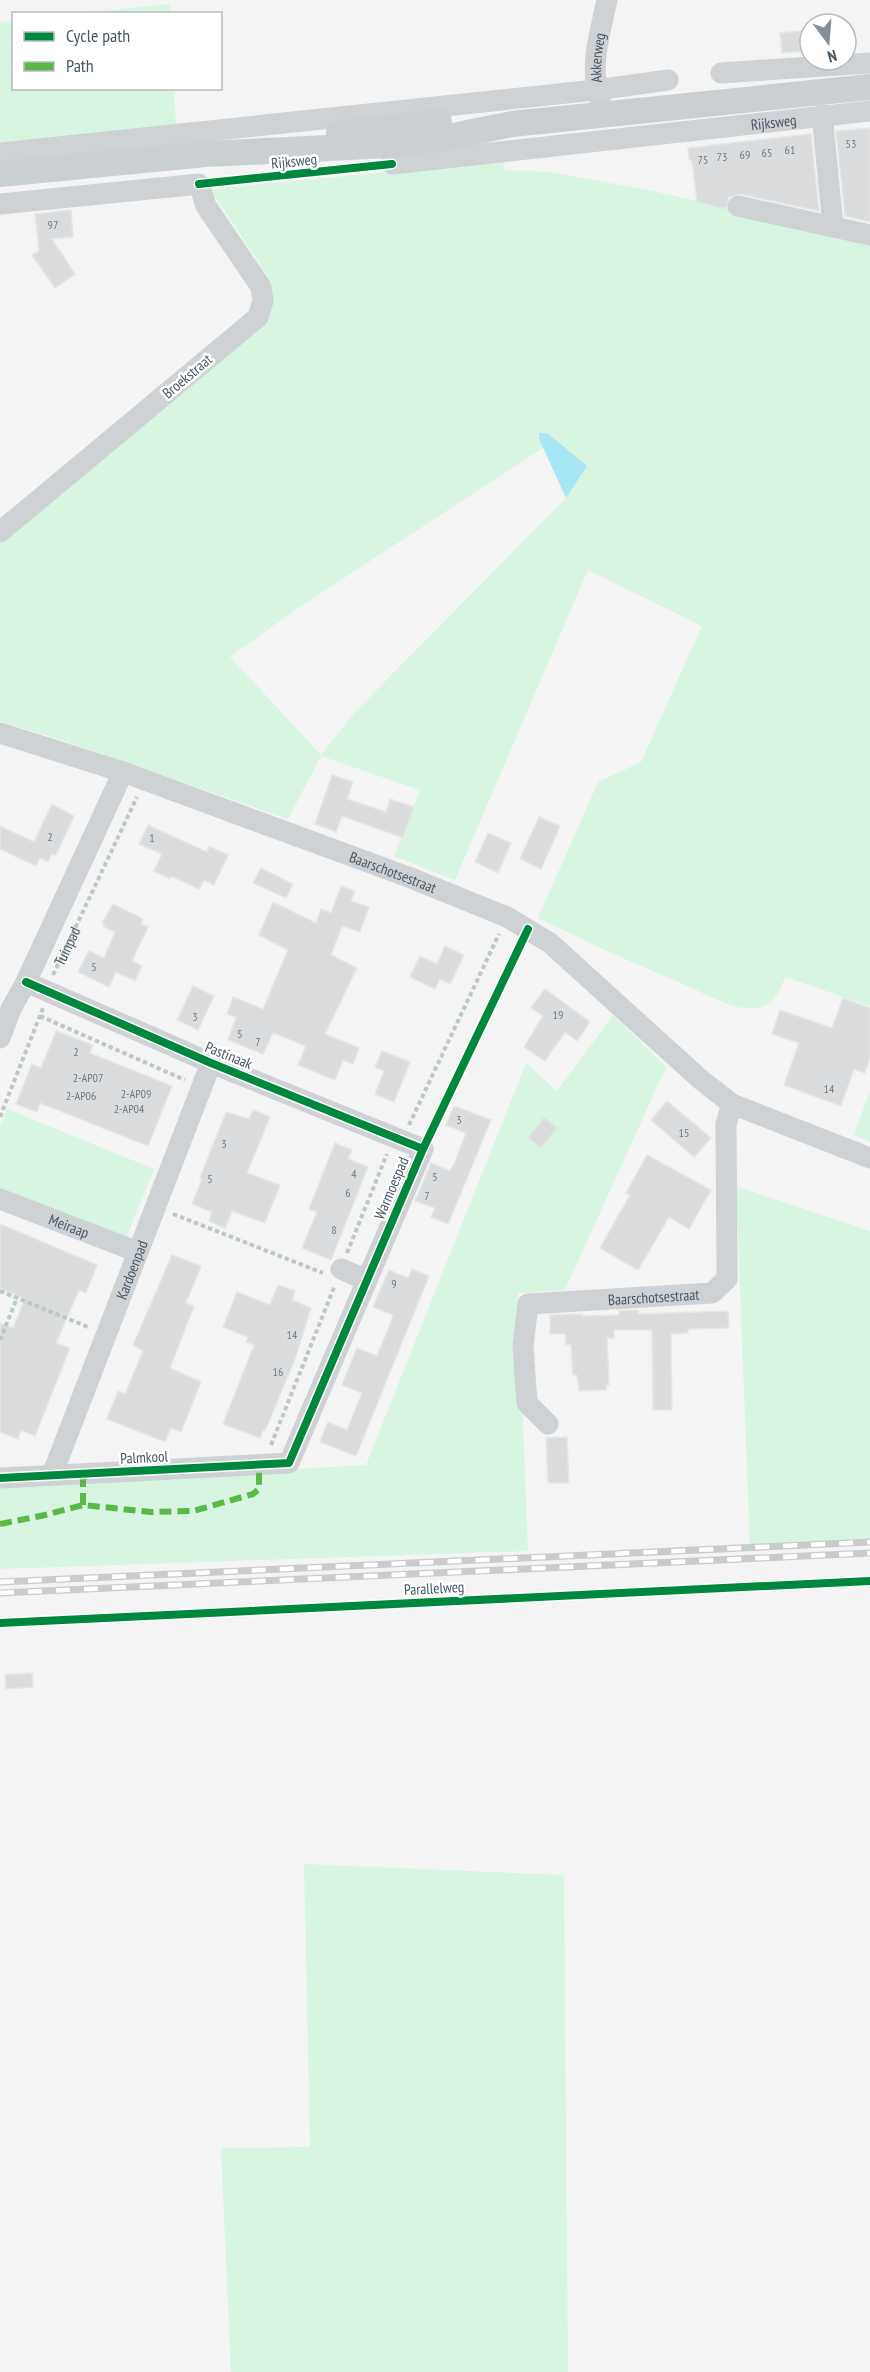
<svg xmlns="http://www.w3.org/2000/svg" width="870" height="2372" font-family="'PT Sans Narrow',sans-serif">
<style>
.green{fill:#d7f5e1;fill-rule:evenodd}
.water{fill:#a8e7f5}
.building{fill:#dbdcde;stroke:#e5e6e6;stroke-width:1.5}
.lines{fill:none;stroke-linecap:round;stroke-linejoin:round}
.path{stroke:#bccac4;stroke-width:4;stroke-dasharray:4.5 3;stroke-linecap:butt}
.minor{stroke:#cfd2d5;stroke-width:21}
.major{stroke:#cacfd2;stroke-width:26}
.rail-casing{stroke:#cacbcd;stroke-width:7}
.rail{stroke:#fff;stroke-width:4.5;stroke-dasharray:14;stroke-linecap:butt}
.quiet{stroke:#58b947;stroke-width:6;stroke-dasharray:12 6;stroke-linecap:butt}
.cycleway-casing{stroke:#fff;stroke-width:11}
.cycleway{stroke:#00873e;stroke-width:8}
.labels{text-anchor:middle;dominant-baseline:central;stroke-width:5;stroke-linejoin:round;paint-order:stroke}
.number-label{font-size:12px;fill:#6e7a83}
.street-label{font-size:15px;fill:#485763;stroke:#fff}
</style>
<rect width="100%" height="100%" fill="#f4f4f4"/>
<g class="green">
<path d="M171 4V13H81Z"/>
<path d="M13 21 14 88 174 89 176 125 0 143V22Z"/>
<path d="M504 161 505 170 550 172 653 191 870 242V1006L785 977C780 992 774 1005 755 1008 736 1012 704 993 685 985 635 964 587 942 538 918L598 782 641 762 702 626 588 570 455 880 394 856 420 790 321 756 288 819 67 742 0 721V535L272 295 267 275 210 189ZM539 439 577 458 587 466 566 498 354 713 321 755 230 657 295 610 543 448Z"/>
<path d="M613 1015 666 1067 565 1290 518 1293 528 1551 0 1569V1486L366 1465 526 1063 557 1091Z"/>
<path d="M870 1090V1142L854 1135Z"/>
<path d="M7 1109 154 1169 125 1240 0 1190V1127Z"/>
<path d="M736 1186 870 1231V1543L750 1549Z"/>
<path d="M304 1864 564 1875 568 2372H231L221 2148 310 2147Z"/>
</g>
<path class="water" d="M539 433H547L587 466 566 498 539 439Z"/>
<g class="building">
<path d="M810 30V51L782 53 780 33Z"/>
<path d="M870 128V222L845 216 836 131Z"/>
<path d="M811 134 819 211 740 194 729 197 726 209 697 202 692 162 689 159 688 148Z"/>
<path d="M71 210 73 237 52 239 75 274 55 288 32 255 39 251 35 214Z"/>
<path d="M332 775 353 782 347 799 386 812 390 799 414 807 403 838 342 816 336 832 315 824Z"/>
<path d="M52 804 74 816 56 855 52 854 48 862 40 858 36 866 0 849V826L34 842Z"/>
<path d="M539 817 560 826 541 869 520 859Z"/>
<path d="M148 825 207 852 209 846 228 855 214 885 204 880 199 889 171 876 170 879 154 871 162 854 139 844Z"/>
<path d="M488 833 511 843 498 873 475 862Z"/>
<path d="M261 868 293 884 286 898 253 883Z"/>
<path d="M341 886 355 891 351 901 369 907 360 932 342 926 331 955 357 968 325 1034 359 1048 353 1064 343 1060 335 1080 298 1065 306 1046 273 1033 263 1054 228 1040 236 1017 227 1014 233 997 263 1009 288 950 259 935 273 902 316 923 321 909 331 913Z"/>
<path d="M113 904 143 919 141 924 148 927 132 961 142 966 135 981 116 972 109 987 78 972 89 951 104 958 115 932 103 926 105 924 102 923Z"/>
<path d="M445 946 464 955 450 984 440 979 435 989 410 977 420 956 437 964Z"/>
<path d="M193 986 214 996 198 1030 177 1020Z"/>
<path d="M545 989 590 1022 577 1041 565 1032 545 1061 524 1047 543 1016 531 1008Z"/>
<path d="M843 998 870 1008V1058L865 1073 854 1069 841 1106 784 1085 799 1043 772 1034 780 1010 832 1028Z"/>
<path d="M56 1031 93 1045 90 1053 172 1086 148 1146 40 1103 37 1112 16 1104 32 1064 41 1068Z"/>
<path d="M382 1051 410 1062 394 1102 375 1094 384 1071 375 1067Z"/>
<path d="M667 1101 711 1138 694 1157 651 1120Z"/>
<path d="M454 1106 491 1120 448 1224 431 1217 435 1208 415 1201 431 1163 450 1171 455 1162 466 1133 446 1125Z"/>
<path d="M253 1110 270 1117 247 1173 280 1185 265 1223 232 1211 225 1228 209 1221 212 1212 192 1204 202 1179 200 1178 226 1112 249 1119Z"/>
<path d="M544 1117 557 1128 541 1148 528 1138Z"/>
<path d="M335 1143 352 1150 348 1159 368 1167 331 1260 302 1248 317 1212 309 1209Z"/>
<path d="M647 1155 711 1190 689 1229 669 1217 638 1270 600 1248 630 1195 626 1193Z"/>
<path d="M0 1224 97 1265 86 1293 79 1290 56 1343 70 1348 35 1436 21 1430 18 1439 0 1432V1323L13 1328 25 1299 0 1288Z"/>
<path d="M172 1255 201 1266 186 1303 194 1306 170 1368 201 1382 181 1432 171 1428 165 1442 107 1419 118 1391 125 1394 143 1351 133 1345Z"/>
<path d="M412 1269 429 1276 356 1456 320 1442 328 1422 347 1430 362 1393 342 1385 357 1348 377 1356 390 1324 393 1315 373 1307 389 1270 408 1278Z"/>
<path d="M278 1285 295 1291 292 1300 311 1308 295 1359 265 1431 263 1430 260 1438 223 1424 254 1345 246 1342 248 1337 223 1327 237 1292 270 1305Z"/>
<path d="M638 1310V1314L728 1311 729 1328 688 1329V1333L671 1334 672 1410H653L652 1330H614V1338H607L609 1385H606V1390L579 1391 577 1375H573L571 1344 566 1345 565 1334H550V1315L582 1314V1316L619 1315V1311Z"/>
<path d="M567 1437 569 1483H548L546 1438Z"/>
<path d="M32 1673 33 1687 6 1689 5 1675Z"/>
</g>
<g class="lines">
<g class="path">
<path id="s1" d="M53 975 137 797"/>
<path d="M40 1016 185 1080"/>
<path d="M0 1117 43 1008"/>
<path d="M409 1125 499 934"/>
<path d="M173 1214 323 1273"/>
<path d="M347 1253 387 1154"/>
<path d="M0 1291 88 1327"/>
<path d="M0 1340 17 1298"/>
<path d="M271 1445 335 1285"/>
</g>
<g class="minor">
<path d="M721 73 870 63"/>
<path id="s2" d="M601 102C588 68 600 34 607 0"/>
<path d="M822 115 833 226"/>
<path id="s3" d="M389 130 392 164 870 111"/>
<path d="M0 153 596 90 668 80"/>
<path d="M0 204 199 184 206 206 261 287 263 301 258 317 0 532"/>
<path d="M738 206 870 235"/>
<path id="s4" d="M0 733 123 772 411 878 507 917 550 943 700 1079 732 1104 870 1158"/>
<path d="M0 1038 11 1009 26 982 123 772"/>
<path id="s5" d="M0 1199 138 1252"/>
<path d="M341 1269 367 1280"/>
<path id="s6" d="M548 1424 527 1403 523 1346 528 1304 712 1293 727 1279 726 1124 732 1104"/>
<path id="s7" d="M52 1475 211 1063"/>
<path d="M0 1478 289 1463 423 1149 211 1063 26 982"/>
</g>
<g class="major">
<path d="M339 133 439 122"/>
<path d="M0 174 205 154 390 145 448 137 512 124 870 87"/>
</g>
<g class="rail-casing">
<g id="rail">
<path d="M0 1582 870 1542"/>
<path d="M0 1593 870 1553"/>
</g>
</g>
<use href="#rail" class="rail"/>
<g class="quiet">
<path d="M83 1505V1473"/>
<path d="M0 1524 45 1515 83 1505 151 1512 193 1511 253 1494 259 1489V1464"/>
</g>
<g class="cycleway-casing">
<g id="cycleway">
<path d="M199 184 392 164"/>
<path d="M26 982 211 1063 423 1149"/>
<path d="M0 1478 289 1463 423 1149 528 929"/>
<path d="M0 1623 870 1581"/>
</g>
</g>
<use href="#cycleway" class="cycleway"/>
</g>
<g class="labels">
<g class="number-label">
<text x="851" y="143">53</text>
<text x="790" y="149">61</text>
<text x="767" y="152">65</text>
<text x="745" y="154">69</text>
<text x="722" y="156">73</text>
<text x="703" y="159">75</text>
<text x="53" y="224">97</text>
<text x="50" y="836">2</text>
<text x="152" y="837">1</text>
<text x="94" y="966">5</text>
<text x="558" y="1014">19</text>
<text x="195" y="1016">3</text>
<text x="240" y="1033">5</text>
<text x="258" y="1041">7</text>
<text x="76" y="1051">2</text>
<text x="88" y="1077">2-AP07</text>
<text x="829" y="1088">14</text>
<text x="136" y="1093">2-AP09</text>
<text x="81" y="1095">2-AP06</text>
<text x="129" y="1108">2-AP04</text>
<text x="459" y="1119">3</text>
<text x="684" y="1132">15</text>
<text x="224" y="1143">3</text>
<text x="354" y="1173">4</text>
<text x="435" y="1176">5</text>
<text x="210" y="1178">5</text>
<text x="348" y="1192">6</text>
<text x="427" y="1195">7</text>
<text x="334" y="1229">8</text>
<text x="394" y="1283">9</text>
<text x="292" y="1334">14</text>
<text x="278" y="1371">16</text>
</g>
<g class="street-label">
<text stroke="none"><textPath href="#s2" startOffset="45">Akkerweg</textPath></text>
<text stroke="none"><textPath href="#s3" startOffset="418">Rijksweg</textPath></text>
<text transform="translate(294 161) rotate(-6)">Rijksweg</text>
<text transform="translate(187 376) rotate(-40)">Broekstraat</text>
<text stroke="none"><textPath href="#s4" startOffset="417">Baarschotsestraat</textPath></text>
<text stroke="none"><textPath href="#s1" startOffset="32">Tuinpad</textPath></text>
<text transform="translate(229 1055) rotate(22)">Pastinaak</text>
<text transform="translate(391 1188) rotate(-67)">Warmoespad</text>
<text stroke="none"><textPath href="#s5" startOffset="74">Meiraap</textPath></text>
<text stroke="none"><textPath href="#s7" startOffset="220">Kardoenpad</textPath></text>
<text stroke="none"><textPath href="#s6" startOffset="255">Baarschotsestraat</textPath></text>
<text transform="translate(144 1457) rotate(-3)">Palmkool</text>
<text transform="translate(434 1588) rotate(-3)">Parallelweg</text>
</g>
</g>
<rect x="12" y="12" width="210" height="78" fill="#ffffff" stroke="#b6bcc1" stroke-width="1.5"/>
<rect x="24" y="32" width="30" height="9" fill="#00873e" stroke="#b6bcc1" stroke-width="1.5"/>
<text x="66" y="42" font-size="18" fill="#485763">Cycle path</text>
<rect x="24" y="62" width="30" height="9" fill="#58b947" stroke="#b6bcc1" stroke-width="1.5"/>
<text x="66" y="72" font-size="18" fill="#485763">Path</text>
<g transform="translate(828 42) rotate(164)"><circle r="28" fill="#ffffff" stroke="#b6bcc1" stroke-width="1.5"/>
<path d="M0-4.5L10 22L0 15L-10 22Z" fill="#848e96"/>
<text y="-9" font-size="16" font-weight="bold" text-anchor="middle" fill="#485763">N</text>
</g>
</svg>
